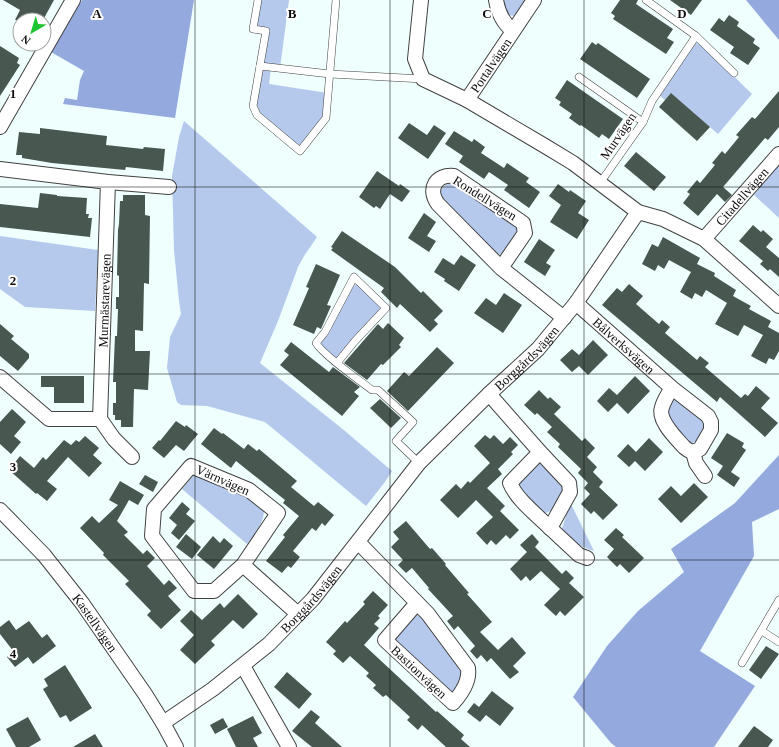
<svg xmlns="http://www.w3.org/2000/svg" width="779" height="747" font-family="'Times New Roman',serif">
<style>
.green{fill:#b5c9ec}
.forest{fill:#94a9de}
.building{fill:#495751}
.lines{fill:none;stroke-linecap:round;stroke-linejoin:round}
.service-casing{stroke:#414141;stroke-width:8}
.minor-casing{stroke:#414141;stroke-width:16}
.service{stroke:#fff;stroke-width:7}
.minor{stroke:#fff;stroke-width:14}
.grid{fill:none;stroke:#0e0e0e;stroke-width:1;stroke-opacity:0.55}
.labels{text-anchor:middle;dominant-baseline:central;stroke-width:4;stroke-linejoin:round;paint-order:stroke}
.street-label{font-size:13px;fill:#0e0e0e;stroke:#fff}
.grid-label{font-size:13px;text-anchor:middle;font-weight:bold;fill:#0e0e0e;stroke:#fff;stroke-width:4;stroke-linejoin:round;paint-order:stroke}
</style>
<rect width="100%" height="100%" fill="#eefffe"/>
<g class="green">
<path d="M258 0H289L280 68H271L269 84 328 93 326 118 300 151 257 115 253 106 266 31 253 29Z"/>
<path d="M501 0H528L515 16C504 16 503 8 501 0Z"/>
<path d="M694 43 701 44 752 94 718 134 672 94 665 100 659 95Z"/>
<path d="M184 121 317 237 304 256 298 267 278 321 260 363 345 431 392 471 385 482 366 506 265 422 207 406 181 405 177 402 167 368 170 337 181 314 179 301 174 250 172 176 179 137Z"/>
<path d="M779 164V218L754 195Z"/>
<path d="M453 183 516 224C520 236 510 245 504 254L495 255 441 199 439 195C442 187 444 184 453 183Z"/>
<path d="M0 236 98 250 95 311 25 307 0 289Z"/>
<path d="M357 284 382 309 338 361 321 348V340L329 333 350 286Z"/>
<path d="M672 400H678L704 421C705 430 701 440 692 443L686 440 666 415 668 405Z"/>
<path d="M541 462 563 487 562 492 552 510 546 513 541 511 519 487V481L534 466Z"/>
<path d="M193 476H201L250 498 264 508C265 522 255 533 247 544L182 489Z"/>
<path d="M570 502 594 551C580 546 569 542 562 529Z"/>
<path d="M417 615 423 617 462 670C464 678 459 687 453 692L447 691 394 642 396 634 412 616Z"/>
</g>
<g class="forest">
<path d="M82 0H194L175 118 63 104 65 98 77 100 80 80 84 71 51 52Z"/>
<path d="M746 0H779V40Z"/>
<path d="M779 455V509L752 522 754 556 700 651 755 686 714 747H616L611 743 573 697 607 646 638 611 684 572 671 549 735 503Z"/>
</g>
<g class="building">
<path d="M3 0H54L43 20H15L20 10Z"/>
<path d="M620 0H638L636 4 673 29 667 38 674 42 666 54 613 19 615 16 611 13Z"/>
<path d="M670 0H702L691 15Z"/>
<path d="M729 15 739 22 737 26 755 39 753 43 760 48 748 65 730 53 734 47 710 30 719 18 724 22Z"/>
<path d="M592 42 596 45 598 43 650 79 637 98 580 59Z"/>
<path d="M0 46 19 58 17 63 20 65 0 96Z"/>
<path d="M567 80 623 119 609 139 602 134 599 138 581 125 580 126 569 118 572 114 559 105 561 102 555 98Z"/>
<path d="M779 91V127L768 140 765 138 723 187 732 195 725 202 717 194 698 216 683 203 690 194 687 192 697 180 700 183 715 165 712 163 722 151 725 154 739 137 736 135 752 117 755 119Z"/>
<path d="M671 93 710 127 697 141 659 107Z"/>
<path d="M409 123 427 135 434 125 446 133 428 159 398 138Z"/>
<path d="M40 128 107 136 106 145 143 149 144 147 165 149 163 171 126 167 125 170 52 163 22 158V155H16L19 132 40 134Z"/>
<path d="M454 131 472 142 474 139 485 147 481 153 504 168 507 163 529 178 526 182 540 192 529 208 504 190 508 185 489 172 484 179 459 162 463 156 445 144Z"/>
<path d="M636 152 666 177 654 191 624 166Z"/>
<path d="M377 171 399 186 400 184 410 191 402 202 390 194 380 209 376 206 374 208 359 197Z"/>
<path d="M558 184 569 192 570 190 586 201 578 213 589 220 577 239 550 222 561 205 549 196Z"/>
<path d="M40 193 57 195V196L87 198 86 214H89L88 218H92L90 237 0 227V204L38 208Z"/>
<path d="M123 195H145V215L150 216 149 284 144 283 143 331 135 330V351H150L148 390 134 389 133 427H121V420H115V415H113V403H116V382H113L115 336H117L118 309H116V297H119V276L117 275 118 230 119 224 120 201H123Z"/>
<path d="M424 213 436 222 427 236 436 241 429 252 408 238Z"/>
<path d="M753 225 761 232 763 230 773 239 766 247 779 258V277L770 269 768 271 760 264 763 261 739 241Z"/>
<path d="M342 231 395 267 421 293 423 291 443 311 434 320 438 324 430 332 400 304 397 308 381 292 384 288 331 250 333 248 331 247Z"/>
<path d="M663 237 700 258 697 264 715 273 714 276 736 290 733 296 751 306 749 309 771 321 768 327 779 333V351L774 360 769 358 766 364 751 356 763 335 744 325 738 336 715 324 727 303 706 290 702 297 695 293 692 299 680 292 691 272 669 260 664 269 658 265 655 271 642 264 652 244 658 247Z"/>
<path d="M539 239 555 250 546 263 551 266 545 276 524 262Z"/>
<path d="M461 255 476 265 459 291 444 281 445 279 434 272 443 258 454 265Z"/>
<path d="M316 264 340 275 327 305 331 306 321 329 317 327 314 334 293 325 309 288 306 287Z"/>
<path d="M629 284 643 296 636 304 659 324 662 320 670 327 665 333 697 360 700 356 709 363 705 367 741 398 745 394 748 396 756 386 770 398 761 408 778 423 765 437 720 397 717 402 602 305 617 288 622 292Z"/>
<path d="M504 293 522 305 503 333 474 313 486 298 496 305Z"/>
<path d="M388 323 404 338 399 345 401 347 383 365 381 364 367 380 344 363 378 324 383 329Z"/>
<path d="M0 324 14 336 11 339 29 354V358L18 371 0 356Z"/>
<path d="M593 340 608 355 588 375 579 366 572 372 560 360 572 349 579 355Z"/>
<path d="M291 342 329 372 333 367 360 387 354 392 359 396 342 416 280 365 289 355 284 351Z"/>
<path d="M437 347 454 363 408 411 387 391 404 372 409 376Z"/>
<path d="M41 376H84V403H54V387H41Z"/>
<path d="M635 376 650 391 628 414 617 403 608 412 597 401 609 388 617 395Z"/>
<path d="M539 390 548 399 550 397 561 407 554 414 582 441 585 438 595 448 587 457 597 467 593 472 603 482 599 487 618 505 603 520 594 511 591 514 581 504 590 494 584 488 588 483 578 473 581 469 558 447 560 444 547 432 552 427 537 413 535 415 524 405Z"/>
<path d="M380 399 401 418 391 428 370 408Z"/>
<path d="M12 409 26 422 14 436 21 442 11 454 0 444V422Z"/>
<path d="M176 421 185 427 186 425 198 434 184 451 176 445 164 458 152 448 159 440 160 441Z"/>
<path d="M214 428 222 434 223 433 244 449 248 444 257 451 259 449 297 481 291 487 314 506 318 502 334 515 325 526 322 523 316 531 312 528 293 551 300 557 291 568 288 566 282 573 266 561 285 537 283 535 299 516 283 503 285 500 236 461 231 468 201 444Z"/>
<path d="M727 433 744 443 742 447 746 450 731 472 740 478 734 487 717 475 723 466 711 458Z"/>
<path d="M485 435 490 439 494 435 503 444 510 437 518 445 511 452 513 454 498 469 502 474 487 488 505 506 500 511 519 530 510 539 506 535 496 545 491 540 487 545 476 533 493 517 476 500 458 518 440 500 456 484 461 489 468 481 470 483 490 463 474 446Z"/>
<path d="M85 436 99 448 93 455 102 463 89 477 68 457 47 481 57 489 47 501 37 493 36 494 9 470 20 456 34 468 43 457 46 460 64 440 71 445 76 440 79 442Z"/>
<path d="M649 438 663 452 645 471 635 461 629 467 617 456 628 444 636 452Z"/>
<path d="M145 475 158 482 153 492 139 484Z"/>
<path d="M120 481 144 495 138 505 129 500 117 521 128 532 124 535 143 554 147 550 155 558 147 566 164 585 169 580 177 588 168 596 181 610 161 629 147 615 151 611 125 584 129 581 103 555 104 553 80 528 92 516 99 523 118 505 109 500Z"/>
<path d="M694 483 708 497 681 523 658 499 671 486 681 496Z"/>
<path d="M182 502 190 509 186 514 195 521 179 540 171 533 177 525 169 518Z"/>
<path d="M406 521 430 549 432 548 446 564 445 565 469 593 467 594 492 622 480 632 498 650 512 637 526 653 513 666 519 672 510 679 491 658 487 662 481 655 477 659 470 651 475 646 458 626 454 630 447 621 453 616 428 589 429 588 412 568 406 573 398 565 403 560 391 547 399 539 393 532Z"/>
<path d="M616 528 624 535 622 537 644 558 629 573 620 564 617 567 607 557 614 549 604 540Z"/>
<path d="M186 534 201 547 192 559 176 547Z"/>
<path d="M532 534 539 542 535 547 562 574 566 570 574 578 569 583 584 597 565 616 560 611 556 616 544 605 560 589 541 571 530 581 526 576 521 581 510 569 527 552 520 545Z"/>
<path d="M213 536 220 543 224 538 233 546 214 569 197 555Z"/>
<path d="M373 591 388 605 378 616 380 618 374 624 379 628 364 645 436 712 437 711 464 735 461 739 470 747H446L422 725 418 730 407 720 410 717 386 695 383 697 373 688 376 685 366 676 369 673 350 656 343 663 333 654 336 651 326 642 345 621 347 623 365 604 363 602Z"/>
<path d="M238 594 258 614 243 629 233 620 211 641 215 645 195 664 180 650 194 635 180 621 191 610 202 620 220 603 224 608Z"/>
<path d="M9 620 16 630 29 621 42 638 47 634 56 646 33 664 28 657 15 667 7 657 14 652 0 634V627Z"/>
<path d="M766 646 779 654 761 679 749 670Z"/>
<path d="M65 665 92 708 70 722 66 715 60 718 43 689 48 686 44 679Z"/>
<path d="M287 672 312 694 299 709 274 687Z"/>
<path d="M492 691 514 708 500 726 486 715 480 722 467 712 474 703 479 707Z"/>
<path d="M311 710 320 717 315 723 342 747H312L292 731Z"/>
<path d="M253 716 262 733 253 738 258 747H236L227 729Z"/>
<path d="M28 717 41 740 29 747H16L6 729Z"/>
<path d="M223 718 228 727 215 734 210 725Z"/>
<path d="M754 726 773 740 768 747H738Z"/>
<path d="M95 734 103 747H73Z"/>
</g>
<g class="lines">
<g class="service-casing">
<g id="service">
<path d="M258 0 253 29 266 31 253 106 257 115 300 151 326 118 336 0"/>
<path d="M646 0 696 36 734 73"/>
<path d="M260 66 330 74 423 79"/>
<path d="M579 77 643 122"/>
<path d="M600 183 643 122 652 101 696 36"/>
<path d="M337 363 355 341 386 308 354 277 325 332 316 343C324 356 358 379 372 390H378L413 422 396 441 419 463"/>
<path d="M762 631 779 642"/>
<path d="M742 663 779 600"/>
</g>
</g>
<g class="minor-casing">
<g id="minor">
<path d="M421 0 415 59 423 79 467 100 545 146 573 163 638 212 663 219 704 239 779 306"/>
<path d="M496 0C498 12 503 23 513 31"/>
<path id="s1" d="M467 100 534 0"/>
<path d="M0 127 73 0"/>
<path d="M0 169 108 182 169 187"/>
<path id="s2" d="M704 239 779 154"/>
<path d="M501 268 525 233 523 223 454 176C436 174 427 189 438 204L501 268 564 318"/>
<path id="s3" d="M576 303 672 388C668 394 664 401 662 407 657 420 676 438 684 447L688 450 693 452 700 449 711 430V422L708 416 672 388"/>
<path id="s4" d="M0 377 49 419H100L108 182"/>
<path d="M489 394 540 452 569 483 570 492 550 528C538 516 516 499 510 483L540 452"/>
<path d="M100 419 114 439 132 457"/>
<path d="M693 452 696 463 705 476"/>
<path id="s5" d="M0 510 44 555 82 603 145 694 163 723 176 747"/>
<path d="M550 528 579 555 587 558"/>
<path d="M358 542 428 614 468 668C470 681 462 693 453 703L385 640 417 603"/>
<path d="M243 565 278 513 249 490 191 466 154 509 152 536 194 591H214L243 565 298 614"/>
<path d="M243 666 289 747"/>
<path id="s6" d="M163 723 213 689 269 644 313 599 419 463 489 394 538 349 576 303 638 212"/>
</g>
</g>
<use href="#service" class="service"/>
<use href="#minor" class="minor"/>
</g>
<path class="grid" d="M195 0V747M390 0V747M584 0V747M0 187H779M0 374H779M0 560H779"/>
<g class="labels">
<g class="street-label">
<text stroke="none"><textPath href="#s1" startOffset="42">Portalvägen</textPath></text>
<text transform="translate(618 136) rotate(-56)">Murvägen</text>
<text stroke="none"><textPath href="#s2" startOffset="57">Citadellvägen</textPath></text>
<text transform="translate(485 198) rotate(32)">Rondellvägen</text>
<text stroke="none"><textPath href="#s4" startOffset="234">Murmästarevägen</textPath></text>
<text stroke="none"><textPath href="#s3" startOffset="64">Bålverksvägen</textPath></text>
<text stroke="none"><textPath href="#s6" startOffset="518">Borggårdsvägen</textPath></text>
<text transform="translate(223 480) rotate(24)">Värnvägen</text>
<text stroke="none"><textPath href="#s6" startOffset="194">Borggårdsvägen</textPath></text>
<text stroke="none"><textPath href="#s5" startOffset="148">Kastellvägen</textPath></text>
<text transform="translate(419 672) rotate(43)">Bastionvägen</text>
</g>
</g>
<g class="grid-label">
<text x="97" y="18">A</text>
<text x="292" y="18">B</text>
<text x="487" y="18">C</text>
<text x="682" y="18">D</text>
<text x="13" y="98">1</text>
<text x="13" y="285">2</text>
<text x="13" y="471">3</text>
<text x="13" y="658">4</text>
</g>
<g transform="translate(32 32) rotate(218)"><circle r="19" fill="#ffffff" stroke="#9f9f9f"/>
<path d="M0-3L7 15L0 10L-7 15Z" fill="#1dc630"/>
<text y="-6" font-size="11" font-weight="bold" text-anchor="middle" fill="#0e0e0e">N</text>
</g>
</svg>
